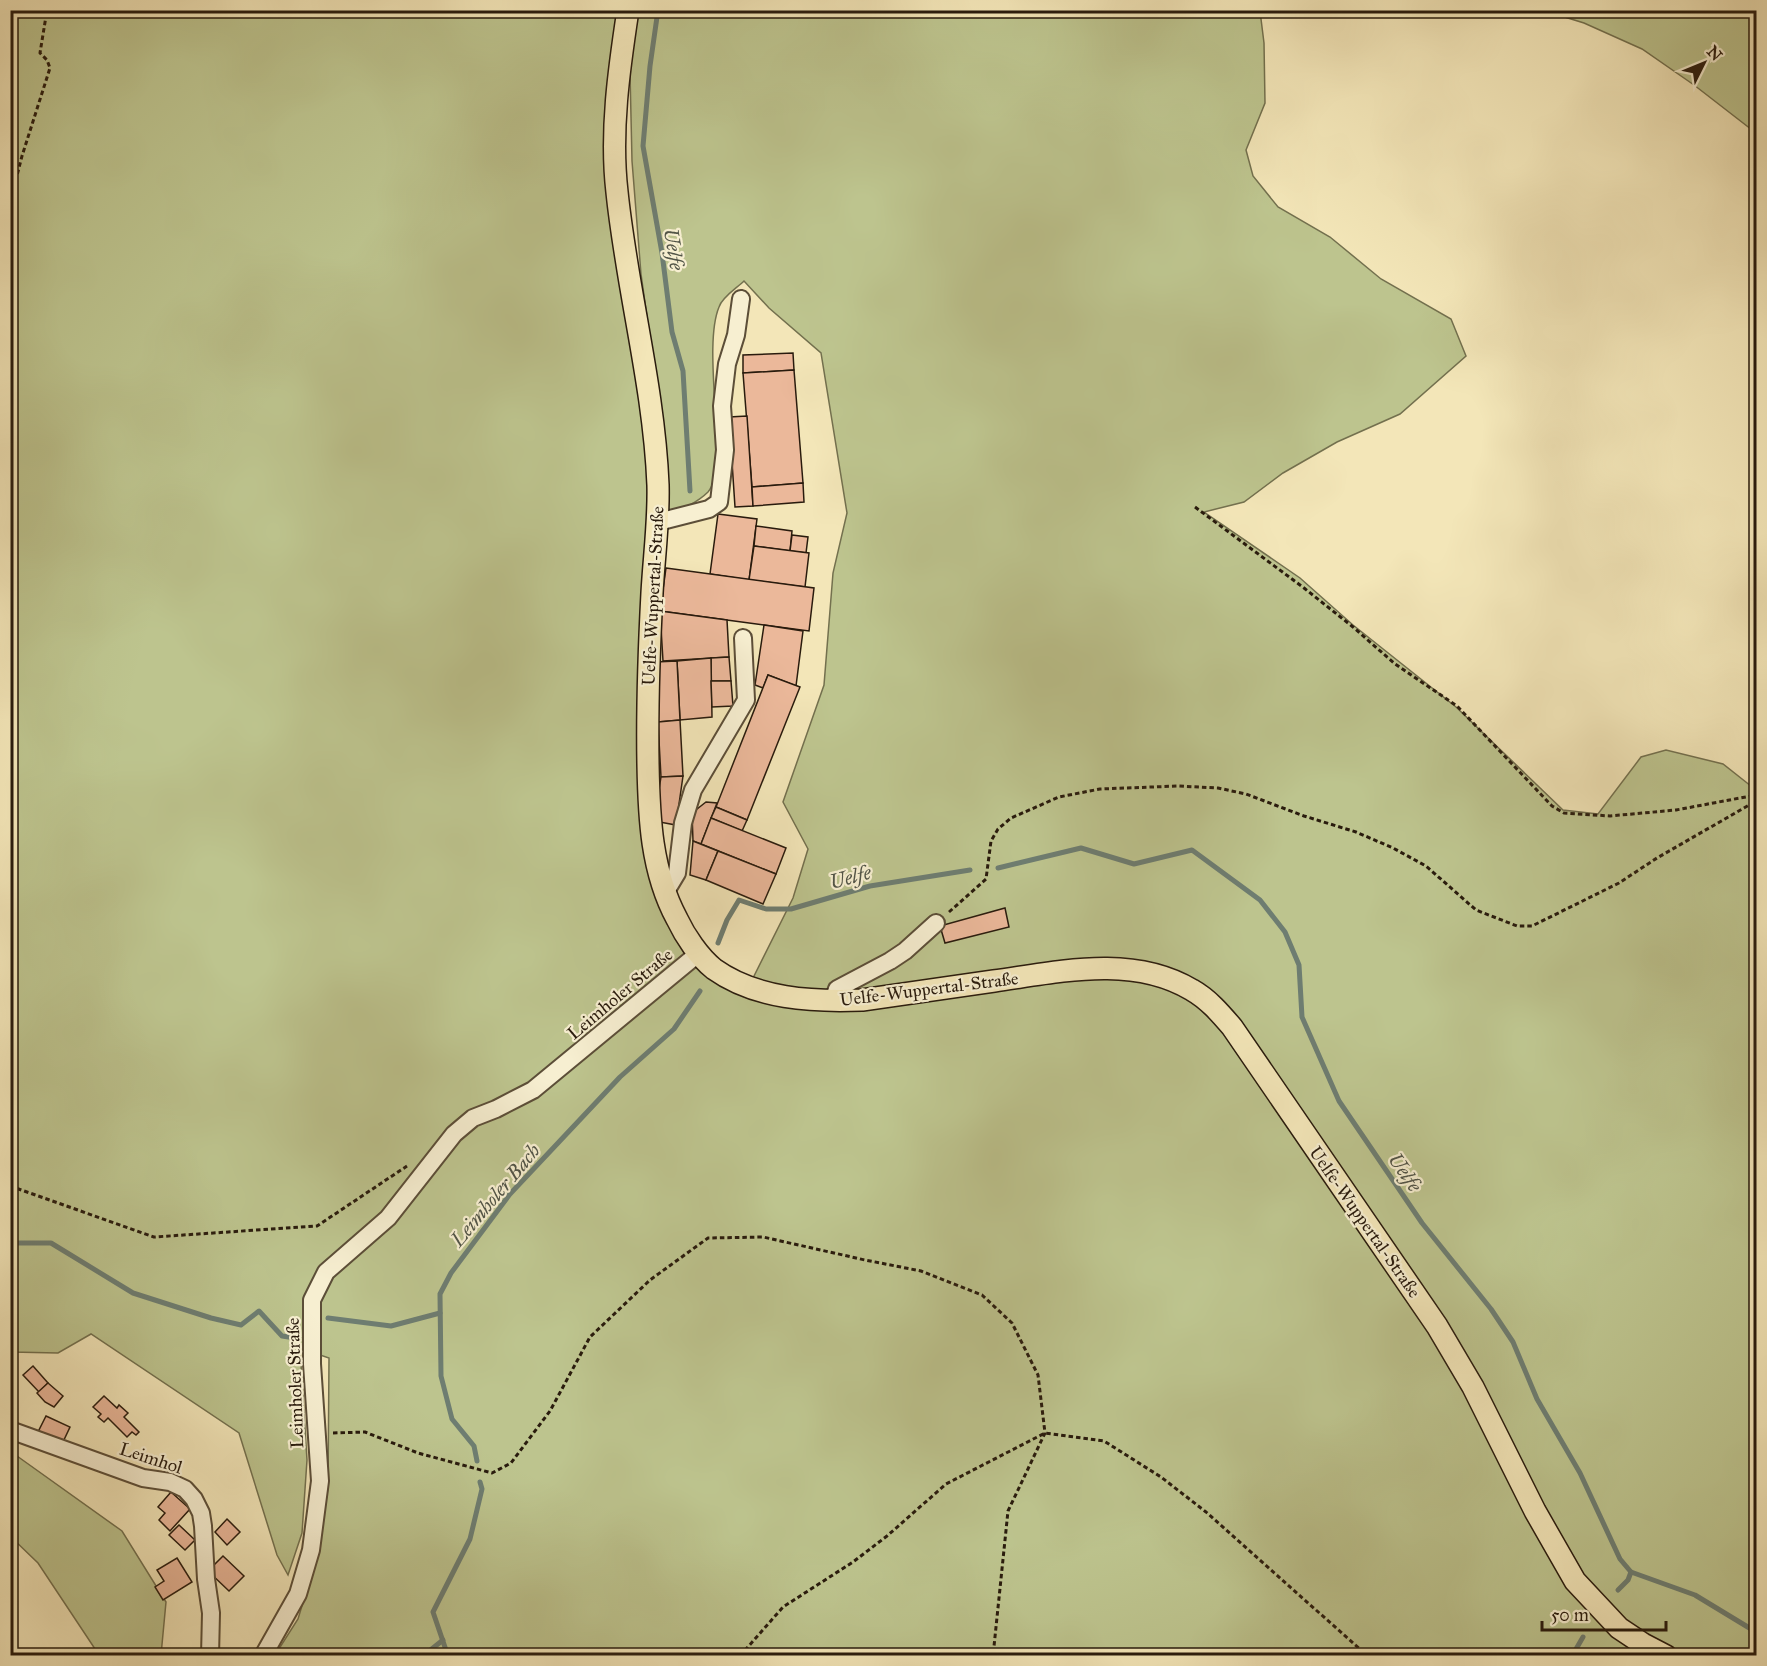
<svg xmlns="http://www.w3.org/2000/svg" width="1767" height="1666" font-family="'IM FELL Great Primer',serif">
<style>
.green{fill:#bdc48e;stroke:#73704e;stroke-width:1.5}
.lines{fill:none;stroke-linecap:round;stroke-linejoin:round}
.stream{stroke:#6e7d71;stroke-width:5}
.building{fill:#ebb89a;stroke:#291b0d;stroke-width:1.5}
.minor-casing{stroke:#5c4e38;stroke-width:20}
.major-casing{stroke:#291b0d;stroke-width:24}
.path{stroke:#291b0d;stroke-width:3;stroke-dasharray:4.5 3;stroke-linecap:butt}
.minor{stroke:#f7efd1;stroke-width:16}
.major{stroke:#f3e6b8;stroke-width:21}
.labels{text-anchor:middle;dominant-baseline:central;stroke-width:4.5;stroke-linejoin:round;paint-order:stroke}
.street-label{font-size:18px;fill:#291b0d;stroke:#f7efd1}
.water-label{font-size:20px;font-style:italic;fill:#515447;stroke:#f7efd1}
</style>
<rect width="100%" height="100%" fill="#f3e6b8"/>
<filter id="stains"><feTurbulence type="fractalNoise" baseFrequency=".00333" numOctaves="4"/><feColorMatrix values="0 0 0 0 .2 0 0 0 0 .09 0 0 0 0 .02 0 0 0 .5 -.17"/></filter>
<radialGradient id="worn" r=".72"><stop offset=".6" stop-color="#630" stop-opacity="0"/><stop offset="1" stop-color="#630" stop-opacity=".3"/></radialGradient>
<g class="green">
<path d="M10 11H628L618 85 616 190 649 391 658 486V522L652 594 647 732 649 815 652 841 665 893 678 921 699 953 712 967 749 986 793 898 808 849 783 802 824 685 833 573 847 513 821 353 769 308 744 281C737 288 722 297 719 307 701 351 730 467 708 492 696 504 679 510 664 516L659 402 641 274 632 161 629 28 631 11H1260L1264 43 1265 103 1246 150 1253 176 1278 207 1330 237 1381 279 1451 319 1466 356 1400 414 1337 442 1283 473 1244 502 1204 512 1300 578 1353 625 1456 707 1563 810 1598 814 1641 757 1666 750 1723 764 1756 790V1655H1674L1643 1642 1621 1625 1594 1599 1578 1580 1557 1547 1476 1386 1439 1323 1261 1063 1220 1007 1193 986 1155 970 1101 963 970 974 860 992 752 987C786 1001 826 1001 862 1000 905 995 947 988 989 982 1054 972 1131 953 1192 990 1208 999 1220 1013 1232 1027L1437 1326 1473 1387 1535 1511 1575 1581 1619 1628 1643 1644 1666 1655H275L298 1619 318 1553 328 1488 329 1358 300 1348 307 1460 302 1533 288 1575 277 1555 239 1433 91 1334 58 1353 11 1352Z"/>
<path d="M1545 11H1756V133L1694 85 1642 49 1584 23Z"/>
<path d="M10 1451 122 1531 166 1602 161 1655H99L38 1563 11 1537Z"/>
</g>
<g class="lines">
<g class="stream">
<path d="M658 10 650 66 643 146 662 253 672 332 683 371 690 491"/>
<path d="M998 868 1081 848 1134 864 1192 850 1260 900 1285 932 1299 965 1302 1017 1339 1101 1422 1223 1491 1309 1513 1342 1537 1399 1580 1473 1620 1559 1631 1572 1695 1595 1756 1632"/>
<path d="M718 943 727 920 739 900 766 909H791L870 886 970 870"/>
<path d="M10 1243H51L133 1293 211 1318 241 1325 259 1311 282 1336 295 1338"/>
<path d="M328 1318 391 1326 440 1313"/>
<path d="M477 1461 474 1446 452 1419 441 1376 440 1294 451 1273 510 1194 620 1077 674 1029 700 991"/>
<path d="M1618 1590 1628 1580 1631 1572"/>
<path d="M423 1656 443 1640"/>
<path d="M448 1656 433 1612 470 1539 482 1489 480 1482"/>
<path d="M1572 1656 1583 1637"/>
</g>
</g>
<g class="building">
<path d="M793 353 794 370 743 373V355Z"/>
<path d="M794 370 803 483 752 487 743 373Z"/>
<path d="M747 416 753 506 735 507 729 417Z"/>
<path d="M803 483 804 502 753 506 752 487Z"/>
<path d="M718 514 757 519 749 580 710 574Z"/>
<path d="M756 526 792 531 790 551 754 546Z"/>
<path d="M792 535 808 537 806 553 790 551Z"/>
<path d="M754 546 809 553 805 587 749 580Z"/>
<path d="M666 568 814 588 809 631 660 611Z"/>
<path d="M660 611 727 620 729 657 663 661Z"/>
<path d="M764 625 803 631 796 686 768 675 763 688 755 685Z"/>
<path d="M729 657 731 681H711V658Z"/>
<path d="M711 658 712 717 680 720 677 661Z"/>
<path d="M677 661 680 720 658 722 655 662Z"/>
<path d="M768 675 800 687 747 820 716 807Z"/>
<path d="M711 681H731L733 706 712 707Z"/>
<path d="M680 720 683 776 661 777 658 722Z"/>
<path d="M683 776 676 825 654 821 661 777Z"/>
<path d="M706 802 717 803 701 844 693 841 692 813Z"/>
<path d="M716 807 747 820 742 831 711 818Z"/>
<path d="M711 818 786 848 776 874 701 844Z"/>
<path d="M693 841 718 851 706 880 690 875Z"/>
<path d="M718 851 776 874 763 904 706 880Z"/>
<path d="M1005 908 1009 927 945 943 940 926Z"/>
<path d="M33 1366 48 1383 39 1392 23 1375Z"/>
<path d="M48 1383 63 1396 54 1407 45 1402 37 1393Z"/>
<path d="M104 1396 117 1408 119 1405 128 1413 124 1417 139 1432 136 1435 132 1432 127 1437 108 1418 104 1422 98 1417 101 1414 93 1407Z"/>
<path d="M46 1416 70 1427 62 1444 38 1432Z"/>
<path d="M171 1492 190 1509 170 1531 159 1520 165 1513 158 1507Z"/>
<path d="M227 1519 240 1532 227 1545 215 1532Z"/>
<path d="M179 1525 195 1540 185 1550 169 1535Z"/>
<path d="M223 1556 244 1576 229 1591 208 1571Z"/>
<path d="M177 1558 192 1582 163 1600 155 1587 164 1581 157 1570Z"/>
</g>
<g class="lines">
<g class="minor-casing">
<g id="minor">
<path d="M658 522 709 509 719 502 725 450 722 406 727 364 736 335 741 299"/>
<path d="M665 893 677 873 683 823 693 790 746 700 743 638"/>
<path d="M833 1001 837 989 890 961 905 951 936 923"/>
<path d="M10 1430 143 1478 170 1482 185 1489 194 1499 201 1513 203 1526 206 1579 211 1613 210 1656"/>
<path d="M263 1656 298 1594 311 1550 320 1481 312 1364V1300L326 1272 388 1218 454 1134 473 1118 496 1109 533 1090 699 953"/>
</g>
</g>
<g class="major-casing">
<path id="major" d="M628 10C619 69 610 132 617 192 627 290 654 386 658 485 659 521 654 557 652 593 649 650 647 707 648 764 649 817 651 871 677 919 685 936 699 957 714 969 756 999 812 1002 862 1000 906 994 950 987 994 981 1058 972 1132 954 1192 990 1208 999 1220 1013 1232 1027L1437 1326 1473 1387 1535 1511 1575 1581 1619 1628 1643 1644 1666 1656"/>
</g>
<g class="path">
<path d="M10 203 22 156 50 68 47 60 40 53 47 10"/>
<path d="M1195 507 1304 588 1353 627 1395 664 1457 706 1552 806 1564 813 1610 816 1676 810 1756 795"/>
<path d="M949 912 986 879 991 841 998 829 1011 818 1059 797 1100 789 1178 786 1218 788 1246 794 1304 816 1356 832 1393 848 1426 866 1476 910 1517 926H1532L1619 883 1657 858 1756 801"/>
<path d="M10 1186 154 1237 317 1226 407 1166"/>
<path d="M333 1433 365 1432 418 1453 492 1473 511 1463 550 1411 590 1337 650 1280 708 1238 763 1237 865 1260 921 1271 982 1295 1012 1323 1038 1375 1045 1433 1008 1511 993 1656"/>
<path d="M740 1656 783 1607 853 1562 887 1536 946 1484 1045 1433 1104 1441 1161 1477 1206 1512 1362 1651 1365 1656"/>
</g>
<use href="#minor" class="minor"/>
<use href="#major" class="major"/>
</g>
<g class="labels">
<g class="street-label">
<text transform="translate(653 596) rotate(-87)">Uelfe-Wuppertal-Straße</text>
<text transform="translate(929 989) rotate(-7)">Uelfe-Wuppertal-Straße</text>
<text transform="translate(620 994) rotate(-40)">Leimholer Straße</text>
<text transform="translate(1365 1222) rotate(55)">Uelfe-Wuppertal-Straße</text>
<text transform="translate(295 1383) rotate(-92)">Leimholer Straße</text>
<text transform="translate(151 1458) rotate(18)">Leimhol</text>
</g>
<g class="water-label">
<text transform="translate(674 249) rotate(81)">Uelfe</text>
<text transform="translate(850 877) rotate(-15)">Uelfe</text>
<text transform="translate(1405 1172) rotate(55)">Uelfe</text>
<text transform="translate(495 1195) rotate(-50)">Leimholer Bach</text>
</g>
</g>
<rect width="1767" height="1666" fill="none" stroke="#f3e6b8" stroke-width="36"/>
<rect x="12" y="12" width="1743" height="1642" fill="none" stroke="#291b0d" stroke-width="3"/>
<rect x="18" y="18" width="1731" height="1630" fill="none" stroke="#291b0d" stroke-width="1.5"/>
<g transform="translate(1704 63) rotate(47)" stroke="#f7efd1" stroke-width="4.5" paint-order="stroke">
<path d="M0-4.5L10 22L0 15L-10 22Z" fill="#291b0d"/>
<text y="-9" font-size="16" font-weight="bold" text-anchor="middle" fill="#291b0d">N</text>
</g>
<path d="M1542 1621v9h124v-9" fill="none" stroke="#291b0d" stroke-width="3"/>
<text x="1551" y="1621" font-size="18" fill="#291b0d" stroke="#f7efd1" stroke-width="4.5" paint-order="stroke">50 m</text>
<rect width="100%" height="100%" filter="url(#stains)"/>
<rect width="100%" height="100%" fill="url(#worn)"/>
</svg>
